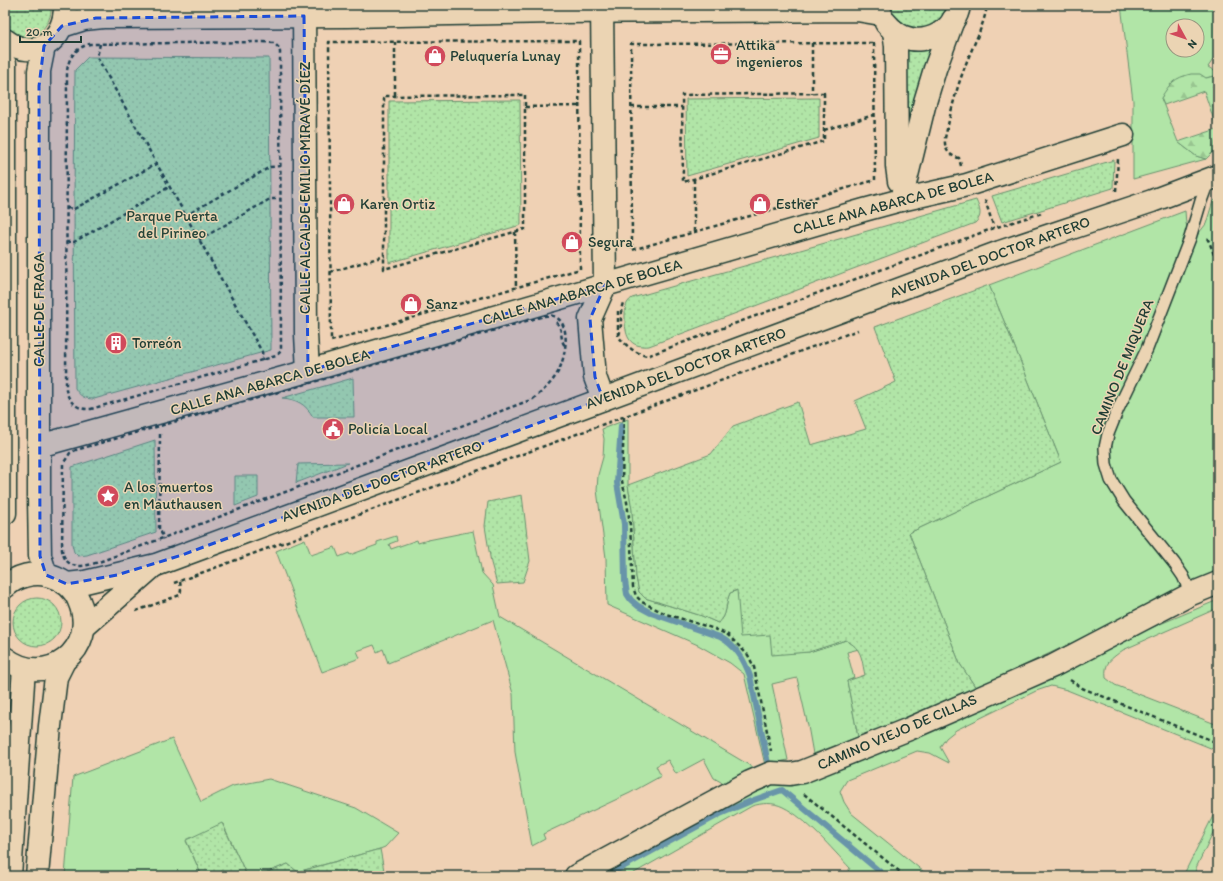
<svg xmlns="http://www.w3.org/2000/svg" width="1223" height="881" font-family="Itim,sans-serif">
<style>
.grass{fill:#b1e5a7;stroke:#68916e;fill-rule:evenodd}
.forest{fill:url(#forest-firs);stroke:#68916e}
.park{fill:url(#park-dots);stroke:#68916e}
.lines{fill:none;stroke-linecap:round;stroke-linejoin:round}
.stream{stroke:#6894a9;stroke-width:6}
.lane-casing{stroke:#1f3d34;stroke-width:14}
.street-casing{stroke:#1f3d34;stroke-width:25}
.secondary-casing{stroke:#1f3d34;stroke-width:25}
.primary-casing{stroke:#1f3d34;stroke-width:25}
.path{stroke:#1f3d34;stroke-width:2.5;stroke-dasharray:4 3;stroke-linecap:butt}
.lane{stroke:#ebd4b3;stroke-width:11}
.street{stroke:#ebd4b3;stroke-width:22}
.secondary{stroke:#ebd4b3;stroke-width:22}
.primary{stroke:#ebd4b3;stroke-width:22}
.marked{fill:#1d4ed8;fill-opacity:0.2;stroke:#1d4ed8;stroke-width:3;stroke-dasharray:8 5;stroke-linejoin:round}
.labels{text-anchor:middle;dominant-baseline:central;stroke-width:3;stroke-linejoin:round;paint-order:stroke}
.poi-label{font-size:15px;fill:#1f3d34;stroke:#ebd4b3;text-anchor:start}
.street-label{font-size:15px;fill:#1f3d34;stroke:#ebd4b3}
.park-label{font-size:15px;fill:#26453a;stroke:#ebd4b3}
</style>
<defs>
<pattern id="forest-firs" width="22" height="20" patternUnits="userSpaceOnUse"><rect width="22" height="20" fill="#b1e5a7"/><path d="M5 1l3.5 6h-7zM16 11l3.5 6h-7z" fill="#98c590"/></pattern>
<pattern id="park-dots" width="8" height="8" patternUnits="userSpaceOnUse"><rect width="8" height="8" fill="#b1e5a7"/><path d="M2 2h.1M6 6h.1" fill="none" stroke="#98c590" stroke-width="1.8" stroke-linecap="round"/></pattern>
</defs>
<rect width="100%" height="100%" fill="#efd1b4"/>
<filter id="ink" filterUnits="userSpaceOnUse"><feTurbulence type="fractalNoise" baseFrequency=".025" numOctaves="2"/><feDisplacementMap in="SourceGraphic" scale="8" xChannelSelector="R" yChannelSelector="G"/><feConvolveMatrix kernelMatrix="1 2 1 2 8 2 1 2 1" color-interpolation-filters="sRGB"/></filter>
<g filter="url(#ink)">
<g class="grass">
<path d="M1121 5H1218V54H1217L1208 67 1218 73V75L1206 78 1161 98 1178 142 1196 156 1206 159 1133 179V101ZM1173 26H1197V50H1173Z"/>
<path d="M1218 199V576L1131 615 976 688 960 664 909 533 1061 462 1011 338 989 285 1185 211 1186 224 1195 238 1206 224 1213 201Z"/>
<path d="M628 419V485L632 510 636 577 639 592 645 598 702 616 718 623C728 617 725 603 730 593L738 590 771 635 772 654 809 652 846 640 859 649 847 652 854 678 847 681 858 737 813 754 808 726 797 678 772 684 788 760 765 765 744 674 730 663 698 645 607 605 606 558 597 490 598 475 603 457 604 439 602 429Z"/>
<path d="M473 531 482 573 493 585 500 617 759 771 726 785 714 778 704 759 676 774 668 760 656 766 661 776 630 793 543 834 545 839 532 846 515 752 513 694 493 620 388 663 383 649 377 652 374 645 357 651 360 658 322 672 276 551 305 539 311 555 335 547 339 557 349 553 350 555 377 545V542L396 536 397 541 389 544 391 549 417 540 418 543 428 540Z"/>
<path d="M1218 600V608L1123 650C1111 659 1104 662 1106 678L1115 685 1218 725V751L1067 690 1051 686 1036 691 956 730 946 738 940 747 949 763 930 753 917 751 847 780 840 791 844 802 851 813 929 876H845L850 868C832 849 806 818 783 807 773 802 762 803 752 806L629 876H591L754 786 1100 649Z"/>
<path d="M172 739 201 802 233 786 269 779 356 808 398 833 385 847 380 849 297 872 288 864 258 876H247L223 824 186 841 202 876H65L73 777Z"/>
<path d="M1218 806V822L1196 868 1195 876H1183Z"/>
</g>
<path class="forest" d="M1191 74H1200L1206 78 1218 75V147L1206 159 1196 156 1178 142 1217 129 1204 91 1164 105 1161 98C1170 83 1174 78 1191 74Z"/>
<g class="park">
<path d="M5 5H51C53 20 40 39 24 37 17 37 10 30 6 25Z"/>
<path d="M888 5H950L942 20 927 29H909L894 19Z"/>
<path d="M936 46 906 157 904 48Z"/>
<path d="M88 57 269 58 271 350 94 399C85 399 79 396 75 388L74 201 75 70Z"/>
<path d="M819 98V138L687 176 686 99Z"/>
<path d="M520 100 521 225 389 263V101Z"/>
<path d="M1114 160 1113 188 1002 222 992 196Z"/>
<path d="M976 200C980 209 983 216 975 223L649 346C628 348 625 335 625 317 625 309 625 303 632 298Z"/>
<path d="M989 285 1011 338 1061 462 909 533 960 664 976 688 909 720 858 737 847 681 865 675C861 658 863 650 846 640L809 652 772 655 770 635 741 637 737 590 730 593C725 603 728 617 718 623L702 616 645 598 639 592 636 577 632 510 628 485 711 454 733 426 798 402 811 445 866 429 855 401 896 382 875 327Z"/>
<path d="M353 378 354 417H313C306 404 296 399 282 398Z"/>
<path d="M155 440 156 532 87 555 78 556 74 552 72 544V467Z"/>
<path d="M348 463 296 483 298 464Z"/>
<path d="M235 476H258V497L235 506Z"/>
<path d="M522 495 530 561 523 582 497 584 491 563 485 526 488 502Z"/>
<circle cx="37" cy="622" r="24"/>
<path d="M222 823 247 876H202L186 840Z"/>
<path d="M380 849 385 876H258L288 864 298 872Z"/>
</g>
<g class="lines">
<g class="stream">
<path d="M621 426 617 483 624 524 625 581 627 594 631 600 638 606 651 613 720 637C736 646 744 659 750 676L769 768"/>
<path d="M606 876 720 814 751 801 782 790 885 876"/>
</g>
<g class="lane-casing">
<path id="lane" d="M1191 594 1183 576 1174 563 1124 501 1111 480 1106 464 1105 448 1108 434 1118 409 1147 349 1190 238 1201 201 1209 179"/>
</g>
<g class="street-casing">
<g id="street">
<path d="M304 5 306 334 308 371"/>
<path d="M602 5 605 285 590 319 595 377 603 399"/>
<path d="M886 23C891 29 897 34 904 37 927 46 956 30 959 5"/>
<path d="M62 26 84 19 103 17 348 16 556 12 857 10 881 14"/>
<path d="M894 31 896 46 897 166 899 181"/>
<path d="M901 200 925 102 935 69 953 20"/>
<path d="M39 446 308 371 864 210 901 200 967 185 1123 135"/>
<path d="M576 876 750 782 771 773 790 774 802 772 909 729 1053 666 1191 594 1218 583"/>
</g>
</g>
<g class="secondary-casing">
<g id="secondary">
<path d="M5 40C35 63 66 40 65 5"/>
<path d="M44 46 39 71V498L40 556 46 575"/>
<path d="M5 64V513"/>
<path d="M10 876 24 668"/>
<path d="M37 876 50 726 56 677 64 661"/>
</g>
</g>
<g class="primary-casing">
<g id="primary">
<path d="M67 584 85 582 156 565 1000 252 1152 201 1218 176"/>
<path d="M5 587C16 576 35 571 50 576 63 580 74 588 79 601 100 649 46 690 5 658"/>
<path d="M85 626 150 569"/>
</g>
</g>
<g class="path">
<path d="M579 41 580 269 331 341 329 42Z"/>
<path d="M263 42 274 43 279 48 280 52 281 351 276 356 91 409C78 410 69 403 66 390L67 72C68 58 75 48 90 44Z"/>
<path d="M395 42V96"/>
<path d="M812 43V94"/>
<path d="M874 43 875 180 632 250 631 44Z"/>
<path d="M100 44 97 57 262 352 263 360"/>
<path d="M824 93V141L683 182 682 95Z"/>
<path d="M525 95V229L384 269V96Z"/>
<path d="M525 107 579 106"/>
<path d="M631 107H682"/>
<path d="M824 130 874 115"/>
<path d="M961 166 959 158C948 156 944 148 945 138 950 116 955 93 963 72 970 50 984 28 987 5"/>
<path d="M694 179V232"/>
<path d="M1116 191 1118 159"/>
<path d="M985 200 994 228"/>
<path d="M67 208 74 209 156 164"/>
<path d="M185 216 270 167 281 166"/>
<path d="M515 232 516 288"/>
<path d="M1207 238C1212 246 1213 255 1218 264"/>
<path d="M199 240 270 199H281"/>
<path d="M66 242H74L169 187"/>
<path d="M330 272 385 256"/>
<path d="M618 311V336C626 346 635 353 647 356L994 228 1042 213"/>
<path d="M544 316C546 316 550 315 553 316 573 322 565 359 558 372 552 383 543 391 533 399L99 562C83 567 66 571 62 550L63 464 70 453 76 450Z"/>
<path d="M556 322C564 330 559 338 565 346"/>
<path d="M619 335C623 325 619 313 623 303"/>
<path d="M624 417 622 481 627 502 630 525 633 587 636 596 642 602 666 614 715 629 728 635 748 655 754 667 771 751"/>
<path d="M160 434 159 528 164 539"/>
<path d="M174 583 858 330"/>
<path d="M136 611 180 595 181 590 180 581"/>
<path d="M1070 680 1082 688 1218 743"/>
<path d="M804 794 905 876"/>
</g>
<use href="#lane" class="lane"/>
<use href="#street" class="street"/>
<use href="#secondary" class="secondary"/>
<use href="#primary" class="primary"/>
</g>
</g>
<path class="marked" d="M304 16 308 371 605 285 590 319 595 377 603 399 182 555 117 575 67 584 46 575 40 556 39 86 44 46 62 26 96 18Z"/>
<defs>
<g id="office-disc" transform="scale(1.15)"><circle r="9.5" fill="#d1495b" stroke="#ebd4b3"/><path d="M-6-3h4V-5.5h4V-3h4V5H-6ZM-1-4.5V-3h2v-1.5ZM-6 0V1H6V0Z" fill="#fff"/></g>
<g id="shop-disc" transform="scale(1.15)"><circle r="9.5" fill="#d1495b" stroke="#ebd4b3"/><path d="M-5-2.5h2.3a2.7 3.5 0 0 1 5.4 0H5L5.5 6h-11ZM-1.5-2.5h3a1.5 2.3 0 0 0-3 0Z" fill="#fff"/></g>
<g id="building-disc" transform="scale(1.15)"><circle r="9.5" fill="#d1495b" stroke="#ebd4b3"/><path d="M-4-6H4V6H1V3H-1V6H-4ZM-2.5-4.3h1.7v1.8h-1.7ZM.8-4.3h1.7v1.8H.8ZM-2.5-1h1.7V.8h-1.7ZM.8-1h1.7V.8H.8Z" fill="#fff"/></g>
<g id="civic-disc" transform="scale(1.15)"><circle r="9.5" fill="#d1495b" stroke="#ebd4b3"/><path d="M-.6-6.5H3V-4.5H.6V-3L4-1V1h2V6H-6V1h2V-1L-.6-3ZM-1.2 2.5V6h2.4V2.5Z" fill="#fff"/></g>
<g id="sight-disc" transform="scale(1.15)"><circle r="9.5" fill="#d1495b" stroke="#ebd4b3"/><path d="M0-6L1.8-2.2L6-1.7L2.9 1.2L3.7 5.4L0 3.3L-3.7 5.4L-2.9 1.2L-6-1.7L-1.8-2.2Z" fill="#fff"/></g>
</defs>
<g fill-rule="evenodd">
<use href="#office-disc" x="721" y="54"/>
<use href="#shop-disc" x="435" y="56"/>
<use href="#shop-disc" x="344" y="204"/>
<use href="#shop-disc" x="760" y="204"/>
<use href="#shop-disc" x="572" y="242"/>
<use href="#shop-disc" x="411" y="304"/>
<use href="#building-disc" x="116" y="343"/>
<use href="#civic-disc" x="333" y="429"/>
<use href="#sight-disc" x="108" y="496"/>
</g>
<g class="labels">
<g class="poi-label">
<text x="736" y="45">Attika<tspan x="736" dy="17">ingenieros</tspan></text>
<text x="450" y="56">Peluquería Lunay</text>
<text x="360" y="204">Karen Ortiz</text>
<text x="776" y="204">Esther</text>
<text x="588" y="242">Segura</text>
<text x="426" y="304">Sanz</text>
<text x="132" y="343">Torreón</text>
<text x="348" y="429">Policía Local</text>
<text x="124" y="487">A los muertos<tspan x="124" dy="17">en Mauthausen</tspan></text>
</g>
<g class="street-label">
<text transform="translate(305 188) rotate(-90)">CALLE ALCALDE EMILIO MIRAVÉ DÍEZ</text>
<text transform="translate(893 203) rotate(-15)">CALLE ANA ABARCA DE BOLEA</text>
<text transform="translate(990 257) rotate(-20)">AVENIDA DEL DOCTOR ARTERO</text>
<text transform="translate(582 292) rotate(-16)">CALLE ANA ABARCA DE BOLEA</text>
<text transform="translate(39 310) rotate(-90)">CALLE DE FRAGA</text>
<text transform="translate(1122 367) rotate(-68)">CAMINO DE MIQUERA</text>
<text transform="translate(686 368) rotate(-20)">AVENIDA DEL DOCTOR ARTERO</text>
<text transform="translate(270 382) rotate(-16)">CALLE ANA ABARCA DE BOLEA</text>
<text transform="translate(382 481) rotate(-20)">AVENIDA DEL DOCTOR ARTERO</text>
<text transform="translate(897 732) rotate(-23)">CAMINO VIEJO DE CILLAS</text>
</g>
<g class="park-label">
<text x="172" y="216">Parque Puerta<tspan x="172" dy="17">del Pirineo</tspan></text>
</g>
</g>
<rect width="1223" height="881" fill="none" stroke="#ebd4b3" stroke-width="20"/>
<rect x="10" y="10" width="1203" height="861" fill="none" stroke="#1f3d34" stroke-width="1.5" filter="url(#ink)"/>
<g transform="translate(1185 38) rotate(130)"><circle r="19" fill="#ebd4b3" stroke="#999880"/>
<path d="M0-3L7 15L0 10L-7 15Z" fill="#d1495b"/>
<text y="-6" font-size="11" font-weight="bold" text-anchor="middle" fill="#1f3d34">N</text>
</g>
<path d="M20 36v6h61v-6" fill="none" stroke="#1f3d34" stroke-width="2"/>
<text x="26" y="36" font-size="12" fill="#1f3d34" stroke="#ebd4b3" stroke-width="3" paint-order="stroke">20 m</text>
</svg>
